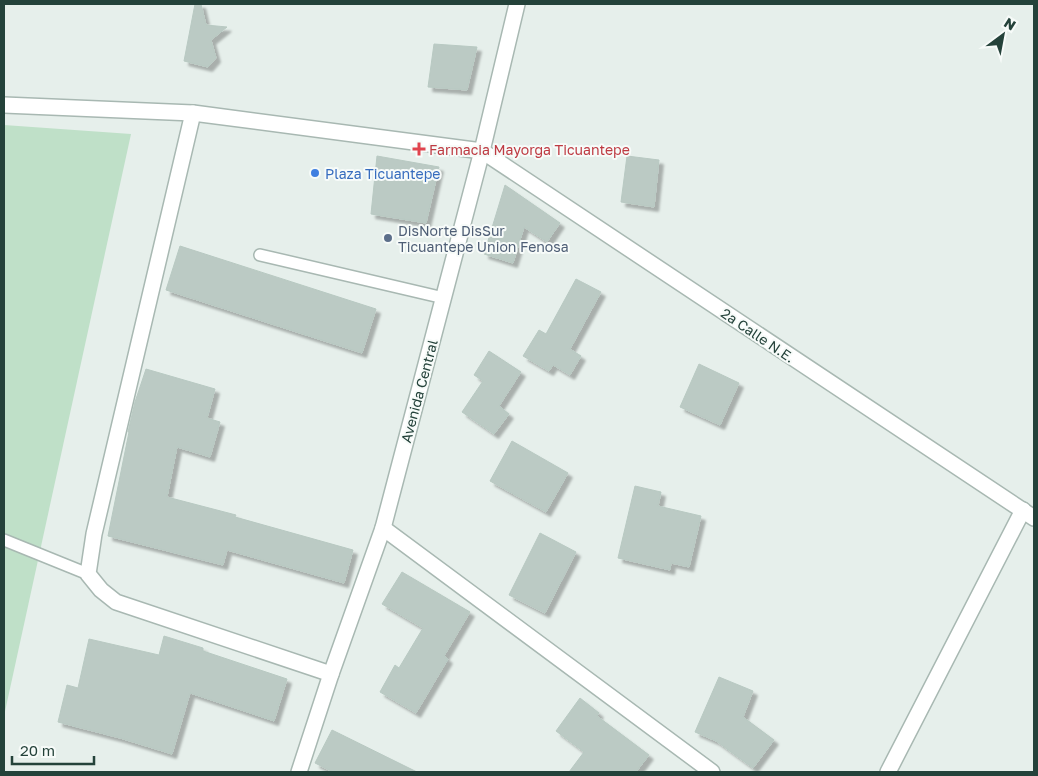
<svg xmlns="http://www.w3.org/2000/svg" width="1038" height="776" font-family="'Golos Text',sans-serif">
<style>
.green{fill:#bfe0c8}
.building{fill:#bbcac4;stroke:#b8c9c2;filter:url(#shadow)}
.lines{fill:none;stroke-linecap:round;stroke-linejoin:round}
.lane-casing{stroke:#a8b8b2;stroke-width:14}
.street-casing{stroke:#a8b8b2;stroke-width:18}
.lane{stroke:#fff;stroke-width:11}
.street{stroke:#fff;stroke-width:15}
.health-dot{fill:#e0444e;stroke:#f7fbf9;stroke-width:2}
.shop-dot{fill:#3f7fe0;stroke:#f7fbf9;stroke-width:2}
.service-dot{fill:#5c6f8a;stroke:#f7fbf9;stroke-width:2}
.labels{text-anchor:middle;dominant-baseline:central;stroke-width:4;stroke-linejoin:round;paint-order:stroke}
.health-label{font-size:14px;fill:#be3a42;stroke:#f7fbf9;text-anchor:start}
.shop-label{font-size:14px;fill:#366cbe;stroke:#f7fbf9;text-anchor:start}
.service-label{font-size:14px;fill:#4e5e75;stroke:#f7fbf9;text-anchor:start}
.street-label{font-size:14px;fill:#24423a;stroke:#f7fbf9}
</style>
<defs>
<filter id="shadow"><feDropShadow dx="4.5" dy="4.5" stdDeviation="1" flood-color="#0004"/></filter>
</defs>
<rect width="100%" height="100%" fill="#e6efeb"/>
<path class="green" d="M4 125 131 134 4 716Z"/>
<g class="building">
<path d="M195 4H201L206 25 227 27 211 40 216 58 208 67 184 61Z"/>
<path d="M434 44 477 47 467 90 428 87Z"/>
<path d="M377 156 439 167 426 223 371 214Z"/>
<path d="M627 156 659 160 654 207 621 202Z"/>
<path d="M505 185 560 223 547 242 524 227 513 263 484 254Z"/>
<path d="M180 246 376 309 362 353 166 290Z"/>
<path d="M576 279 601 292 570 349 581 356 570 375 553 365 549 371 523 356 539 330 546 334Z"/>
<path d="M489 351 521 372 499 406 509 414 494 434 462 412 483 381 474 375Z"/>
<path d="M699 364 739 383 720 425 680 407Z"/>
<path d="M146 369 215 389 207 418 220 422 210 457 177 447 167 497 236 515 235 517 353 550 344 583 227 550 223 565 108 536 129 432H128L135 402Z"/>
<path d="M512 441 568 473 546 512 490 481Z"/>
<path d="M635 486 661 492 658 506 701 516 689 567 671 563 670 570 618 558Z"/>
<path d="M540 533 576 552 545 613 509 595Z"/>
<path d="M402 572 470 612 444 656 448 659 416 713 380 692 395 665 399 668 423 628 382 604Z"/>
<path d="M164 636 203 648V651L287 679 274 721 190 693 172 754 120 738 58 722 67 685 78 688 89 639 159 655Z"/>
<path d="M719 677 753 691 743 717 774 740 753 768 716 741 695 732Z"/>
<path d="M580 698 599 713 597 716 649 755 636 772H569L584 752 556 731Z"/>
<path d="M332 730 417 772H333L315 763Z"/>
</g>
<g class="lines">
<g class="lane-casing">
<g id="lane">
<path d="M260 255 444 298"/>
<path d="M4 540 88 574"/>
</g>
</g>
<g class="street-casing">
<g id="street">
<path d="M4 105 193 113 482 151 1034 518"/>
<path d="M193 113 94 534 88 574 101 590 116 602 331 674"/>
<path d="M383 528 712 772"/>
<path d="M299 772 331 674 383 528 482 151 517 4"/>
<path d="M888 772 1023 510"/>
</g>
</g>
<use href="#lane" class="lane"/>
<use href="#street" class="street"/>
</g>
<path class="health-dot" d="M416.5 141.5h5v5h5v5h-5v5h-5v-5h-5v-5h5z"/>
<circle class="shop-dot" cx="315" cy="173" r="5"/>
<circle class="service-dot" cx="388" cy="238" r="5"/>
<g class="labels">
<g class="health-label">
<text x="429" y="149">Farmacia Mayorga Ticuantepe</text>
</g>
<g class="shop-label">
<text x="325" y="173">Plaza Ticuantepe</text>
</g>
<g class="service-label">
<text x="398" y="230">DisNorte DisSur<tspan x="398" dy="16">Ticuantepe Union Fenosa</tspan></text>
</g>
<g class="street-label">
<text transform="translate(758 335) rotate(34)">2a Calle N.E.</text>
<text transform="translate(419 391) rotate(-75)">Avenida Central</text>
</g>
</g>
<rect width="1038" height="776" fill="none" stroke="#24423a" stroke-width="10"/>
<g transform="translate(1003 35) rotate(32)" stroke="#f7fbf9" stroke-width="4" paint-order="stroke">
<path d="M0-4L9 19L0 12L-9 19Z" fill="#24423a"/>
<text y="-8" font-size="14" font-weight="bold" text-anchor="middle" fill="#24423a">N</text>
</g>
<path d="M12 756v8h82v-8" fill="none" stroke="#24423a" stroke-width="2.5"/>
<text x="20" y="756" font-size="15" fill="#24423a" stroke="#f7fbf9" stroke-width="4" paint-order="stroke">20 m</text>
</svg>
